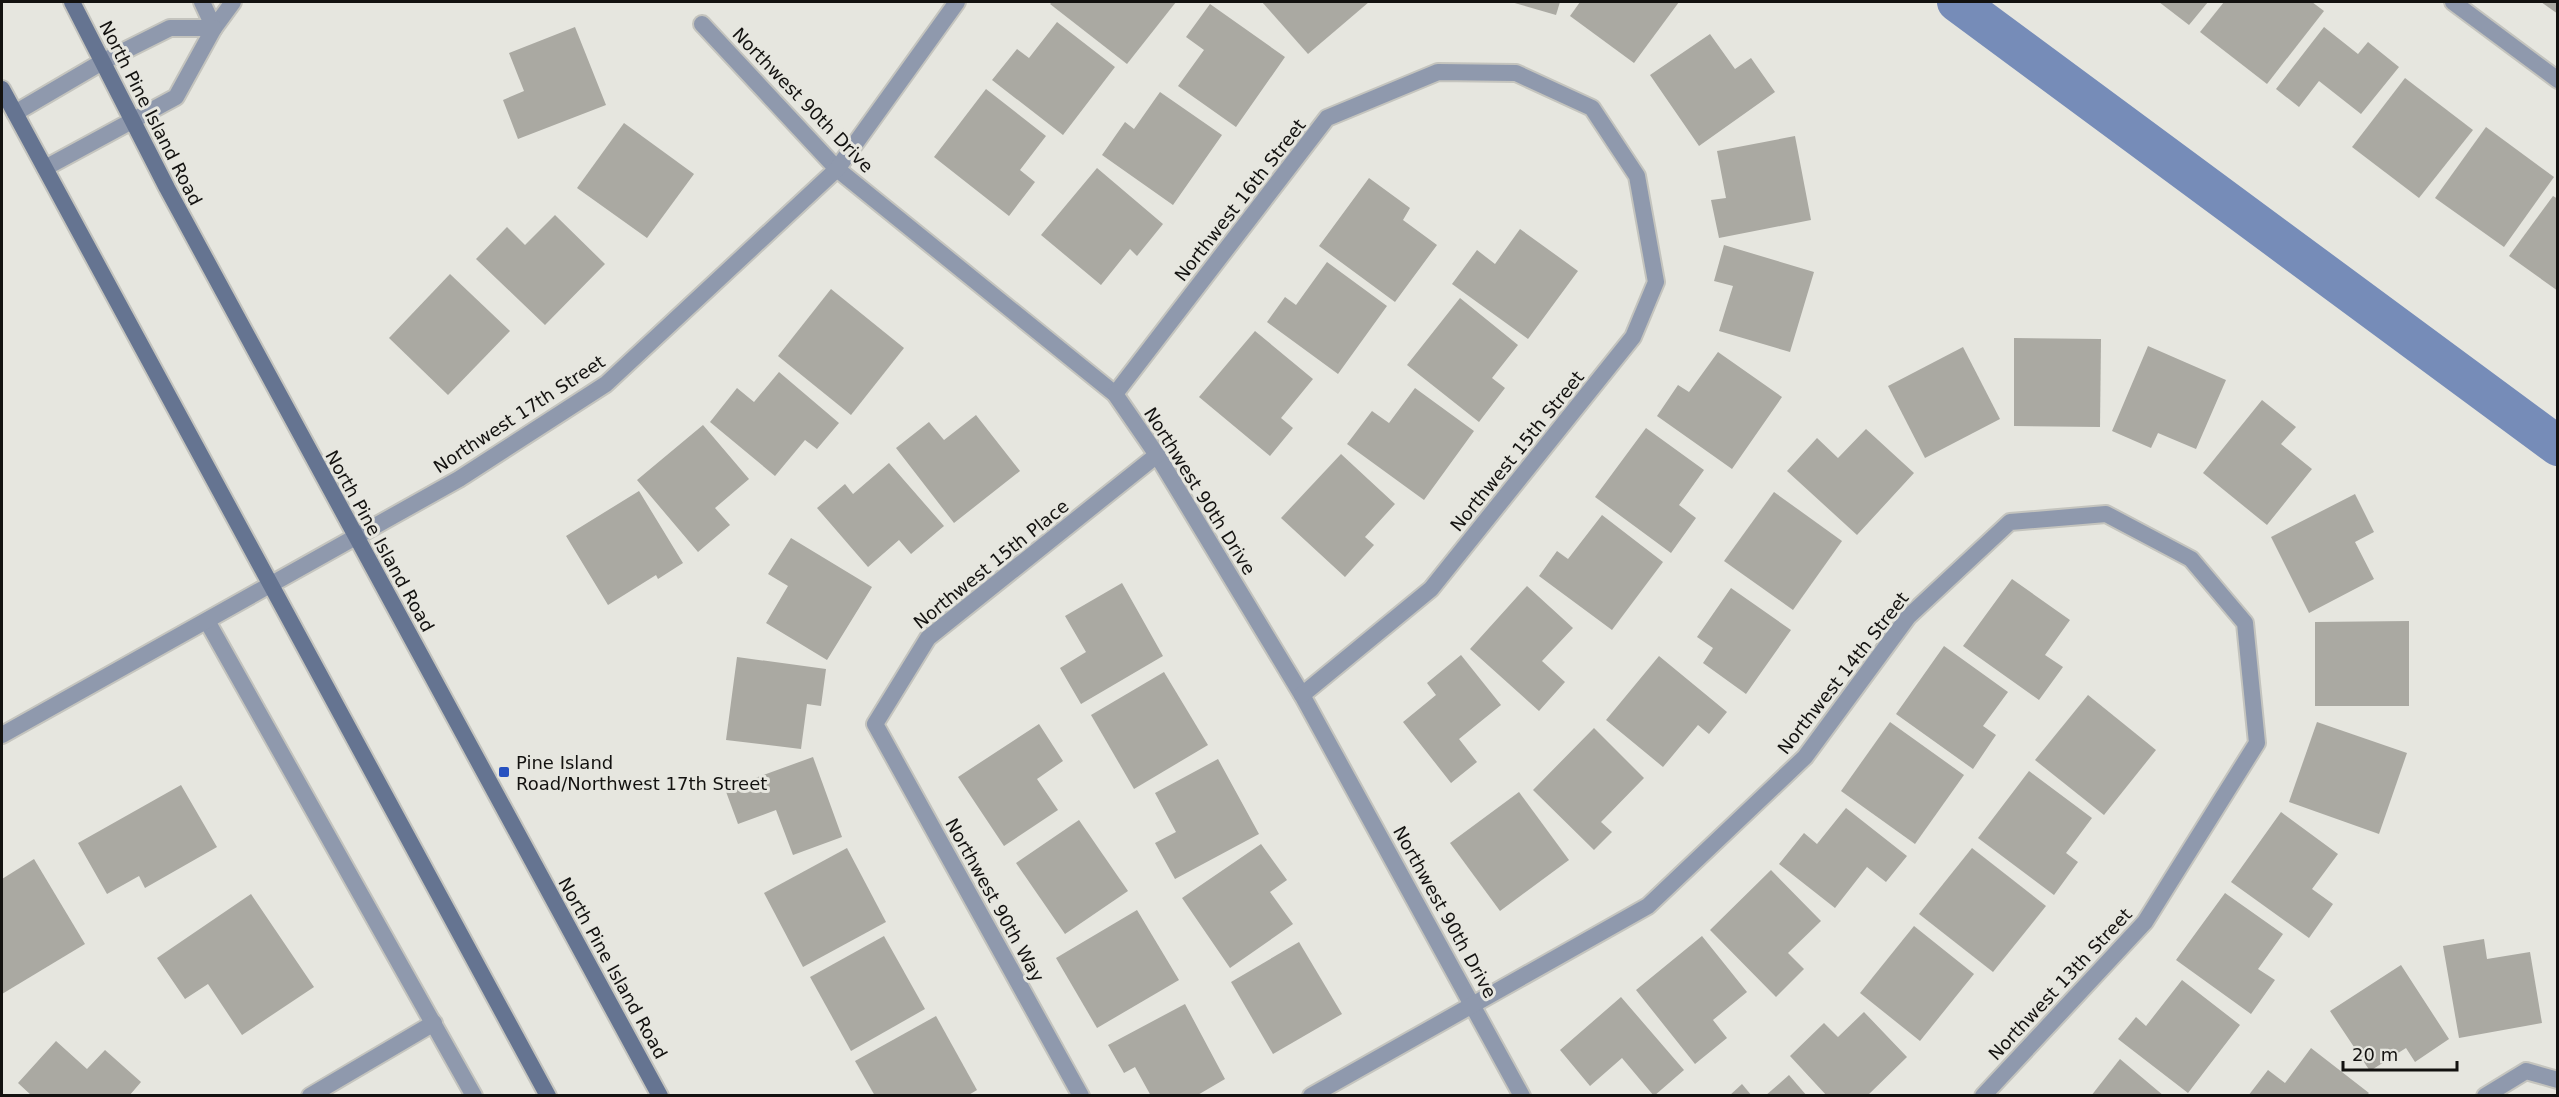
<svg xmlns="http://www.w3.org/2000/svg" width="2559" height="1097" font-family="'DejaVu Sans',sans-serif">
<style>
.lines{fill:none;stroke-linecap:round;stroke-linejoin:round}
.canal{stroke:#768cb8;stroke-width:40}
.building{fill:#aaa9a2}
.service-casing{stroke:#c4c4be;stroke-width:20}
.minor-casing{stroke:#c4c4be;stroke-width:20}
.secondary-casing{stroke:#c4c4be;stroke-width:20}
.service{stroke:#8f99ad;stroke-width:16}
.minor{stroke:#8f99ad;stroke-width:16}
.secondary{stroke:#657491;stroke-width:16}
.poi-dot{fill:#2651c0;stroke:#e6e6df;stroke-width:2}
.labels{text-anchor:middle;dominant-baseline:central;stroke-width:6;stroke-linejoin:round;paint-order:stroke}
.street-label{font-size:18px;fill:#131210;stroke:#e6e6df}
.poi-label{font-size:18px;fill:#131210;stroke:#e6e6df;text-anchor:start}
</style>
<rect width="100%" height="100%" fill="#e6e6df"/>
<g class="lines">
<path class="canal" d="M1957 2 2558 446"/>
</g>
<g class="building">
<path d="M1052 2H1176L1127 64 1050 4Z"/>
<path d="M1262 2H1369L1308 54Z"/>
<path d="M1511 2H1560L1556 15Z"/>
<path d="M1580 2H1679L1634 63 1570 16Z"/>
<path d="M2159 2H2208L2189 25Z"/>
<path d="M2224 2H2312L2324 11 2267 84 2200 32Z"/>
<path d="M2541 2H2558V14Z"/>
<path d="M1210 4 1285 57 1236 127 1178 86 1204 50 1186 37Z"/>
<path d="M1057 22 1115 67 1063 135 992 80 1017 49 1029 58Z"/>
<path d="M575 27 606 105 518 139 503 100 524 91 509 53Z"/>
<path d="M2324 27 2358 54 2368 42 2399 67 2361 114 2319 81 2299 107 2276 89Z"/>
<path d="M1710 34 1735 69 1751 58 1775 92 1699 146 1650 75Z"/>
<path d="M2405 78 2473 130 2419 198 2352 147Z"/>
<path d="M986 89 1046 136 1020 170 1035 182 1009 216 934 157Z"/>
<path d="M1160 92 1222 135 1173 205 1102 155 1125 122 1134 129Z"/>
<path d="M624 123 694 174 647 238 577 188Z"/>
<path d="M2486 127 2554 177 2504 247 2435 198Z"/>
<path d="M1795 136 1811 220 1719 238 1711 200 1726 198 1717 151Z"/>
<path d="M1097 168 1163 224 1137 256 1130 249 1101 285 1041 235Z"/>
<path d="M1369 178 1410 208 1403 220 1437 245 1395 302 1319 246Z"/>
<path d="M2553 196 2558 199V291L2509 256Z"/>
<path d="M555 215 605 264 545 325 476 259 507 227 525 245Z"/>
<path d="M1520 229 1578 271 1528 339 1452 284 1477 250 1495 264Z"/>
<path d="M1724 245 1814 272 1790 352 1719 331 1733 286 1714 281Z"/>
<path d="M1327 262 1387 306 1338 374 1267 322 1285 297 1296 305Z"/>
<path d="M450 274 510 331 448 395 389 338Z"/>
<path d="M831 289 904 348 851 415 778 356Z"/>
<path d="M1460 298 1518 345 1492 378 1505 388 1479 422 1407 365Z"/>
<path d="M1255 331 1313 379 1281 418 1293 428 1270 456 1199 397Z"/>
<path d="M2014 338 2101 339 2100 427 2014 426Z"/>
<path d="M2148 346 2226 380 2196 449 2158 433 2151 448 2112 431Z"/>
<path d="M1963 347 2000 419 1925 458 1888 386Z"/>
<path d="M1718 352 1782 397 1732 469 1657 416 1678 385 1689 392Z"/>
<path d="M779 372 839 423 817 449 805 440 775 476 710 422 737 388 754 402Z"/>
<path d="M1415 388 1474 431 1424 500 1347 444 1372 411 1389 423Z"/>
<path d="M2262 400 2296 427 2281 444 2312 469 2267 525 2203 473Z"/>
<path d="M976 415 1020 471 954 523 896 448 929 422 944 440Z"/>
<path d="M703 425 749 479 715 508 730 525 698 552 637 480Z"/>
<path d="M1646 428 1704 470 1679 505 1696 518 1671 553 1595 497Z"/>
<path d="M1866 429 1914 473 1857 535 1787 471 1817 438 1838 458Z"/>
<path d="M1341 454 1395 504 1365 537 1374 545 1345 577 1281 518Z"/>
<path d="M889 463 944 526 911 554 899 540 868 567 817 508 845 484 853 494Z"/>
<path d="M639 491 683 563 658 579 656 575 608 605 566 536Z"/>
<path d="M1774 492 1842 541 1793 610 1724 561Z"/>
<path d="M2355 494 2374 532 2355 542 2374 579 2309 613 2271 537Z"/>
<path d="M1602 515 1663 562 1612 630 1539 576 1557 551 1568 559Z"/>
<path d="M791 538 872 587 827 660 766 623 788 586 768 574Z"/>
<path d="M2012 579 2070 620 2045 655 2063 667 2039 700 1963 646Z"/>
<path d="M1122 583 1163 656 1081 704 1060 668 1086 652 1065 616Z"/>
<path d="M1527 586 1573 628 1542 661 1565 682 1539 711 1470 649Z"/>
<path d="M1731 588 1791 630 1746 694 1703 663 1713 648 1697 637Z"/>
<path d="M2409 621V706H2315V622Z"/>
<path d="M1944 646 2008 692 1983 726 1996 735 1973 769 1896 714Z"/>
<path d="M1461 655 1501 705 1459 739 1477 762 1451 783 1403 722 1436 695 1427 683Z"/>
<path d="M1659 656 1727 712 1709 734 1698 725 1663 767 1606 720Z"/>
<path d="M737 657 826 669 821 706 807 704 801 749 726 740Z"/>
<path d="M1164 672 1208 745 1134 789 1091 715Z"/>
<path d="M2088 695 2156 750 2104 815 2035 760Z"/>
<path d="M1890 722 1964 775 1915 844 1841 791Z"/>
<path d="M2317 722 2407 753 2379 834 2289 802Z"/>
<path d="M1039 724 1063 761 1037 779 1058 810 1004 846 958 777Z"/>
<path d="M1594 728 1644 778 1601 822 1612 832 1594 850 1533 790Z"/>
<path d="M813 757 842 837 793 855 776 810 738 824 725 789Z"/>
<path d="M1218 759 1259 834 1175 879 1155 843 1176 832 1155 793Z"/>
<path d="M2029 771 2092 818 2066 853 2078 862 2054 895 1978 838Z"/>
<path d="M181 785 217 847 145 888 139 876 107 894 78 843Z"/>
<path d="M1519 792 1569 860 1500 911 1450 843Z"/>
<path d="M1846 808 1907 856 1886 882 1867 867 1835 908 1779 864 1804 833 1817 844Z"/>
<path d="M2281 812 2338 854 2312 889 2333 904 2309 938 2231 882Z"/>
<path d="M1079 820 1128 891 1065 934 1016 863Z"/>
<path d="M1261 844 1287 880 1270 892 1293 924 1230 968 1182 898Z"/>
<path d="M847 848 886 922 803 967 764 893Z"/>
<path d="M1972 848 2046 906 1993 972 1919 914Z"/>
<path d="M34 859 85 944 2 994V879Z"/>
<path d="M1771 870 1821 921 1788 953 1804 969 1776 997 1710 930Z"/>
<path d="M2225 893 2283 934 2258 969 2275 980 2251 1014 2176 960Z"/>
<path d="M251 894 314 987 242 1035 208 984 185 999 157 958Z"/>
<path d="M1137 910 1179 980 1097 1028 1056 958Z"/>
<path d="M1914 926 1974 974 1920 1041 1860 993Z"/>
<path d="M884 936 925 1009 851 1051 810 977Z"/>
<path d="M1702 936 1747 992 1713 1020 1727 1038 1695 1064 1636 990Z"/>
<path d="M2484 939 2487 959 2530 952 2542 1023 2459 1038 2443 946Z"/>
<path d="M1299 942 1342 1014 1273 1054 1231 982Z"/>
<path d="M2401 965 2449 1039 2415 1062 2406 1048 2370 1071 2330 1011Z"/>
<path d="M2182 980 2240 1025 2188 1093 2118 1039 2136 1017 2146 1026Z"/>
<path d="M1621 997 1684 1070 1654 1096 1622 1058 1590 1086 1560 1050Z"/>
<path d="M1185 1004 1225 1079 1196 1096H1151L1135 1067 1124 1073 1108 1045Z"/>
<path d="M1864 1012 1907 1057 1867 1096H1827L1790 1056 1824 1023 1838 1037Z"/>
<path d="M936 1016 977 1090 967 1096H875L855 1061Z"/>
<path d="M56 1041 87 1069 105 1050 141 1082 129 1096H32L18 1083Z"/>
<path d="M2311 1048 2369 1093 2366 1096H2248L2268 1070 2285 1083Z"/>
<path d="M2120 1059 2164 1096H2091Z"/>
<path d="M1789 1075 1807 1096H1765Z"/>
<path d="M1742 1084 1752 1096H1729Z"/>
</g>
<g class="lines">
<g class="service-casing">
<g id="service">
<path d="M202 2 214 28 233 2"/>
<path d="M15 113 102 62 170 28H214L176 97 45 168"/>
</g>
</g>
<g class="minor-casing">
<g id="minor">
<path d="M2453 2 2558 80"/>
<path d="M702 24 837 169 1115 394 1157 455 1302 695 1522 1096"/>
<path d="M1115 394 1327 118 1438 72 1516 73 1592 108 1637 176 1656 282 1633 337 1431 589 1302 695"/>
<path d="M207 621 474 1096"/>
<path d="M2 735 459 479 606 384 837 169 957 2"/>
<path d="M310 1096 434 1023"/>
<path d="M1081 1096 875 724 928 638 1157 455"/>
<path d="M1311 1096 1648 906 1805 757 1908 617 2010 522 2106 514 2191 559 2245 623 2257 743 2145 922 1983 1096"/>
<path d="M2485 1096 2526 1071 2558 1080"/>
</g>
</g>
<g class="secondary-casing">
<g id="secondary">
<path d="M72 2 167 188 660 1096"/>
<path d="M2 89 548 1096"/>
</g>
</g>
<use href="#service" class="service"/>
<use href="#minor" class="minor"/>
<use href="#secondary" class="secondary"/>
</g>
<rect class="poi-dot" x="498" y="766" width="12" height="12" rx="3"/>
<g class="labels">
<g class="street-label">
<text transform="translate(803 100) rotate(46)">Northwest 90th Drive</text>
<text transform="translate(151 113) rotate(63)">North Pine Island Road</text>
<text transform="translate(1240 200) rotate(-52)">Northwest 16th Street</text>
<text transform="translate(519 414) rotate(-33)">Northwest 17th Street</text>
<text transform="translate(1517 451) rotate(-51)">Northwest 15th Street</text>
<text transform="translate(1200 491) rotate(58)">Northwest 90th Drive</text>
<text transform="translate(380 541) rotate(61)">North Pine Island Road</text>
<text transform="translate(991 564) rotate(-39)">Northwest 15th Place</text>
<text transform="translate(1843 673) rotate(-52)">Northwest 14th Street</text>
<text transform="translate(995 900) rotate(61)">Northwest 90th Way</text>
<text transform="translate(1445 912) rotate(61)">Northwest 90th Drive</text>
<text transform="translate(613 968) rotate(61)">North Pine Island Road</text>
<text transform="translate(2060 984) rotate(-47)">Northwest 13th Street</text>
</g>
<g class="poi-label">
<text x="516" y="762">Pine Island<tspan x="516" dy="21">Road/Northwest 17th Street</tspan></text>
</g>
</g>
<rect width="2559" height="1097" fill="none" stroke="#131210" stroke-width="6"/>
<path d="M2343 1061v9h114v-9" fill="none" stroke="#131210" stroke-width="3"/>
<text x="2352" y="1061" font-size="18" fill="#131210" stroke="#e6e6df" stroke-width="4.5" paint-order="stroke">20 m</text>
</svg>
